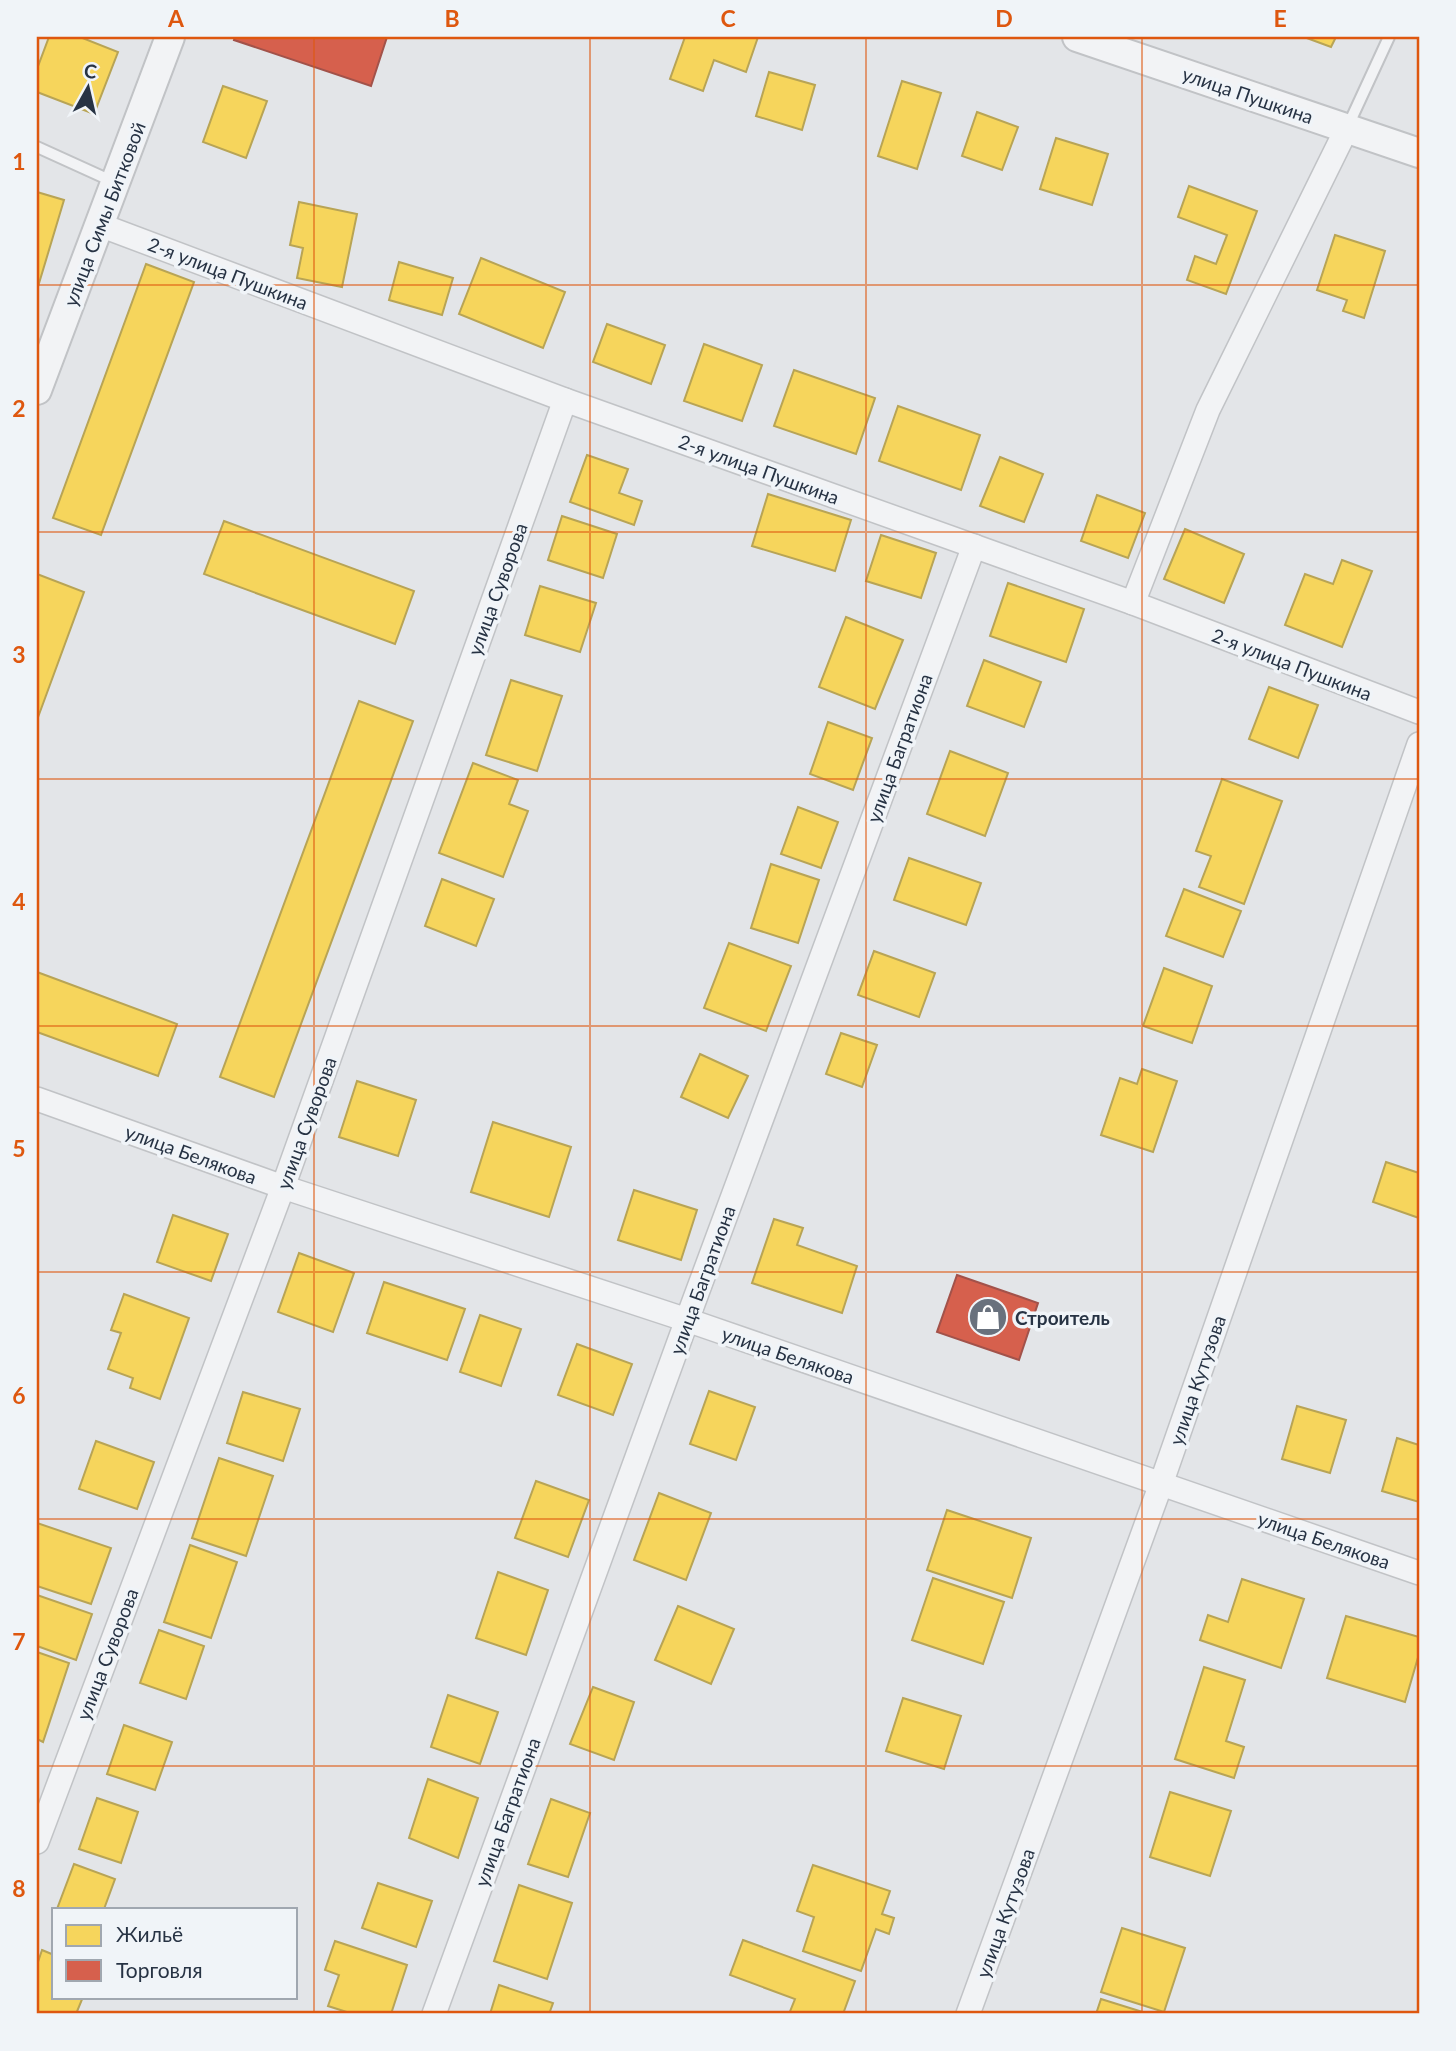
<svg xmlns="http://www.w3.org/2000/svg" width="1456" height="2051" font-family="Lato,sans-serif">
<style>
.homes{fill:#f6d55c;stroke:#b8a455;stroke-width:2}
.shops{fill:#d6604d;stroke:#a2524a;stroke-width:2}
.lines{fill:none;stroke-linecap:round;stroke-linejoin:round}
.service-casing{stroke:#c1c3c6;stroke-width:14}
.minor-casing{stroke:#c1c3c6;stroke-width:26}
.tertiary-casing{stroke:#c1c3c6;stroke-width:32}
.service{stroke:#f2f3f5;stroke-width:10}
.minor{stroke:#f2f3f5;stroke-width:23}
.tertiary{stroke:#f2f3f5;stroke-width:28}
.grid{fill:none;stroke:#de570f;stroke-width:2;stroke-opacity:0.55}
.labels{text-anchor:middle;dominant-baseline:central;stroke-width:7;stroke-linejoin:round;paint-order:stroke}
.street-label{font-size:19px;fill:#273344;stroke:#f0f4f8}
.poi-label{font-size:19px;font-weight:bold;fill:#273344;stroke:#f0f4f8;text-anchor:start}
.neatline{fill:none;stroke:#de570f;stroke-width:2.5}
.grid-label{font-size:23px;text-anchor:middle;font-weight:bold;fill:#de570f}
</style>
<rect width="100%" height="100%" fill="#e3e5e8"/>
<g class="homes">
<path d="M49 37H80L118 52 94 114 37 92V69Z"/>
<path d="M685 37H758L746 72 714 60 703 91 670 79Z"/>
<path d="M1304 37H1336L1331 47Z"/>
<path d="M769 72 815 85 802 130 756 116Z"/>
<path d="M902 81 941 93 917 169 878 156Z"/>
<path d="M223 86 267 101 246 158 203 142Z"/>
<path d="M977 112 1018 127 1002 170 962 156Z"/>
<path d="M1056 138 1108 154 1092 205 1040 189Z"/>
<path d="M1189 186 1257 211 1226 294 1187 280 1195 256 1216 264 1227 235 1178 217Z"/>
<path d="M37 192 64 200 37 290Z"/>
<path d="M299 202 357 214 342 287 297 278 303 248 290 245Z"/>
<path d="M1335 235 1385 251 1364 318 1343 311 1347 300 1317 290Z"/>
<path d="M481 258 565 292 543 348 459 314Z"/>
<path d="M399 262 453 278 442 315 389 300Z"/>
<path d="M146 264 194 282 101 535 53 518Z"/>
<path d="M607 324 665 345 651 384 593 362Z"/>
<path d="M704 344 762 365 742 421 684 401Z"/>
<path d="M794 370 875 398 856 454 774 426Z"/>
<path d="M898 406 980 435 961 490 879 461Z"/>
<path d="M587 455 628 469 619 493 642 501 634 525 570 502Z"/>
<path d="M1000 457 1043 474 1024 522 980 506Z"/>
<path d="M768 494 851 520 835 571 752 546Z"/>
<path d="M1097 495 1145 513 1128 558 1081 541Z"/>
<path d="M562 516 617 534 603 578 548 560Z"/>
<path d="M224 521 414 591 395 644 204 574Z"/>
<path d="M1185 529 1244 554 1224 603 1164 579Z"/>
<path d="M881 535 936 553 921 598 866 581Z"/>
<path d="M1342 560 1372 571 1342 647 1285 625 1305 574 1333 584Z"/>
<path d="M37 574 84 592 37 720Z"/>
<path d="M1008 583 1084 609 1066 662 990 636Z"/>
<path d="M540 586 596 603 580 652 525 635Z"/>
<path d="M846 617 903 640 875 709 819 687Z"/>
<path d="M984 660 1041 682 1024 727 967 706Z"/>
<path d="M511 680 562 696 537 771 486 755Z"/>
<path d="M1269 687 1318 705 1298 758 1249 739Z"/>
<path d="M359 701 413 721 274 1097 220 1077Z"/>
<path d="M828 722 872 738 853 790 810 774Z"/>
<path d="M950 751 1008 773 985 836 927 814Z"/>
<path d="M473 763 518 780 509 804 528 811 503 877 439 853Z"/>
<path d="M1222 779 1282 801 1244 904 1199 887 1211 856 1196 851Z"/>
<path d="M798 807 838 822 821 868 781 854Z"/>
<path d="M909 858 981 883 966 925 894 900Z"/>
<path d="M771 864 819 880 798 943 751 928Z"/>
<path d="M442 879 494 899 476 946 425 926Z"/>
<path d="M1184 889 1241 911 1223 957 1166 936Z"/>
<path d="M729 943 791 966 766 1031 704 1008Z"/>
<path d="M874 951 935 973 919 1017 858 995Z"/>
<path d="M1164 968 1212 986 1192 1043 1143 1026Z"/>
<path d="M37 972 177 1024 158 1076 37 1032Z"/>
<path d="M841 1033 877 1045 862 1087 826 1074Z"/>
<path d="M700 1054 748 1076 728 1118 681 1097Z"/>
<path d="M1142 1069 1177 1081 1153 1152 1101 1135 1120 1078 1137 1084Z"/>
<path d="M357 1081 416 1100 398 1156 339 1137Z"/>
<path d="M493 1122 571 1147 549 1217 471 1192Z"/>
<path d="M1386 1162 1419 1173V1218L1373 1202Z"/>
<path d="M634 1190 697 1210 681 1260 618 1240Z"/>
<path d="M173 1215 228 1234 211 1281 157 1262Z"/>
<path d="M774 1219 803 1228 797 1245 857 1266 842 1313 752 1283Z"/>
<path d="M299 1253 354 1273 333 1332 278 1312Z"/>
<path d="M384 1282 465 1309 447 1360 367 1333Z"/>
<path d="M124 1294 189 1318 160 1399 130 1388 133 1378 108 1369 121 1333 111 1330Z"/>
<path d="M480 1315 521 1329 501 1386 460 1372Z"/>
<path d="M577 1344 632 1364 613 1415 558 1395Z"/>
<path d="M709 1391 755 1407 736 1460 690 1444Z"/>
<path d="M243 1392 300 1409 283 1461 227 1443Z"/>
<path d="M1297 1406 1346 1420 1330 1473 1282 1459Z"/>
<path d="M1397 1438 1419 1445V1502L1382 1491Z"/>
<path d="M96 1441 154 1462 137 1509 79 1489Z"/>
<path d="M219 1458 273 1476 246 1556 192 1538Z"/>
<path d="M536 1481 589 1500 568 1557 515 1538Z"/>
<path d="M659 1493 711 1513 686 1580 634 1560Z"/>
<path d="M947 1510 1031 1538 1012 1598 927 1570Z"/>
<path d="M37 1523 111 1548 91 1604 37 1586Z"/>
<path d="M190 1545 237 1562 211 1638 164 1622Z"/>
<path d="M498 1572 548 1590 526 1655 476 1638Z"/>
<path d="M933 1578 1004 1602 983 1664 912 1640Z"/>
<path d="M1242 1579 1304 1599 1281 1668 1200 1640 1208 1615 1228 1622Z"/>
<path d="M37 1595 92 1614 76 1660 37 1646Z"/>
<path d="M678 1606 734 1629 711 1684 655 1660Z"/>
<path d="M1346 1616 1419 1637V1654L1405 1702 1327 1678Z"/>
<path d="M159 1630 204 1646 186 1699 140 1683Z"/>
<path d="M37 1652 69 1663 43 1742 37 1739Z"/>
<path d="M1204 1667 1245 1680 1226 1741 1244 1747 1234 1778 1175 1759Z"/>
<path d="M593 1687 634 1702 614 1760 570 1744Z"/>
<path d="M448 1695 498 1712 480 1764 431 1747Z"/>
<path d="M903 1698 961 1716 944 1769 886 1751Z"/>
<path d="M124 1725 172 1742 155 1790 107 1774Z"/>
<path d="M428 1779 478 1798 458 1858 409 1838Z"/>
<path d="M1170 1792 1231 1811 1210 1876 1150 1857Z"/>
<path d="M97 1798 138 1812 121 1863 79 1849Z"/>
<path d="M551 1799 590 1813 568 1877 528 1864Z"/>
<path d="M74 1864 115 1879 104 1909H57Z"/>
<path d="M813 1865 890 1891 882 1914 894 1918 889 1934 876 1929 861 1971 803 1951 814 1917 797 1911Z"/>
<path d="M378 1883 432 1901 416 1947 362 1928Z"/>
<path d="M519 1885 572 1903 547 1979 494 1961Z"/>
<path d="M1122 1928 1185 1948 1164 2012 1101 1992Z"/>
<path d="M743 1940 855 1981 843 2014H789L795 1999 730 1975Z"/>
<path d="M335 1941 407 1965 391 2014H353L328 2006 339 1975 325 1970Z"/>
<path d="M42 1950 54 1955V1997H83L76 2014H37V1965Z"/>
<path d="M499 1985 553 2003 549 2014H490Z"/>
<path d="M1101 1999 1149 2014H1096Z"/>
</g>
<g class="shops">
<path d="M235 37H387L371 86 234 40Z"/>
<path d="M957 1275 1038 1303 1019 1360 937 1332Z"/>
</g>
<g class="lines">
<g class="service-casing">
<g id="service">
<path d="M1347 128 1389 37"/>
<path d="M37 147 114 182"/>
</g>
</g>
<g class="minor-casing">
<g id="minor">
<path d="M100 225 565 400 1133 603 1419 712"/>
<path d="M1133 603 1208 410 1347 128"/>
<path d="M37 1099 283 1187 687 1320 1419 1573"/>
<path d="M37 1842 283 1187 565 400"/>
<path d="M434 2014 687 1320 974 546"/>
<path d="M968 2014 1161 1484 1419 744"/>
</g>
</g>
<g class="tertiary-casing">
<g id="tertiary">
<path d="M1077 37 1419 153"/>
<path d="M37 390 170 37"/>
</g>
</g>
<use href="#service" class="service"/>
<use href="#minor" class="minor"/>
<use href="#tertiary" class="tertiary"/>
</g>
<path class="grid" d="M314 37V2014M590 37V2014M866 37V2014M1142 37V2014M37 285H1419M37 532H1419M37 779H1419M37 1026H1419M37 1272H1419M37 1519H1419M37 1766H1419"/>
<defs>
<g id="shop-disc" transform="scale(2.0125)"><circle r="9.5" fill="#69717d" stroke="#f0f4f8"/><path d="M-5-2.5h2.3a2.7 3.5 0 0 1 5.4 0H5L5.5 6h-11ZM-1.5-2.5h3a1.5 2.3 0 0 0-3 0Z" fill="#fff"/></g>
</defs>
<g fill-rule="evenodd">
<use href="#shop-disc" x="988" y="1317"/>
</g>
<g class="labels">
<g class="street-label">
<text transform="translate(1248 95) rotate(19)">улица Пушкина</text>
<text transform="translate(104 214) rotate(-69)">улица Симы Битковой</text>
<text transform="translate(228 273) rotate(21)">2-я улица Пушкина</text>
<text transform="translate(759 469) rotate(20)">2-я улица Пушкина</text>
<text transform="translate(497 589) rotate(-70)">улица Суворова</text>
<text transform="translate(1292 664) rotate(21)">2-я улица Пушкина</text>
<text transform="translate(899 748) rotate(-70)">улица Багратиона</text>
<text transform="translate(306 1123) rotate(-70)">улица Суворова</text>
<text transform="translate(191 1154) rotate(20)">улица Белякова</text>
<text transform="translate(702 1280) rotate(-70)">улица Багратиона</text>
<text transform="translate(788 1355) rotate(19)">улица Белякова</text>
<text transform="translate(1197 1380) rotate(-71)">улица Кутузова</text>
<text transform="translate(1324 1540) rotate(19)">улица Белякова</text>
<text transform="translate(107 1654) rotate(-69)">улица Суворова</text>
<text transform="translate(507 1812) rotate(-70)">улица Багратиона</text>
<text transform="translate(1005 1913) rotate(-70)">улица Кутузова</text>
</g>
<g class="poi-label">
<text x="1015" y="1317">Строитель</text>
</g>
</g>
<rect width="1456" height="2051" fill="none" stroke="#f0f4f8" stroke-width="77"/>
<rect x="52" y="1908" width="245" height="91" fill="#f0f4f8" stroke="#a0a7b0" stroke-width="2"/>
<rect x="66" y="1925" width="35" height="21" fill="#f6d55c" stroke="#a0a7b0" stroke-width="2"/>
<text x="116" y="1942" font-size="21" fill="#273344">Жильё</text>
<rect x="66" y="1960" width="35" height="21" fill="#d6604d" stroke="#a0a7b0" stroke-width="2"/>
<text x="116" y="1978" font-size="21" fill="#273344">Торговля</text>
<g transform="translate(88 88) rotate(8)" stroke="#f0f4f8" stroke-width="5" paint-order="stroke">
<path d="M0-5L12 26L0 18L-12 26Z" fill="#273344"/>
<text y="-10" font-size="19" font-weight="bold" text-anchor="middle" fill="#273344">С</text>
</g>
<rect x="38" y="38" width="1380" height="1974" class="neatline"/>
<g class="grid-label">
<text x="176" y="27">A</text>
<text x="452" y="27">B</text>
<text x="728" y="27">C</text>
<text x="1004" y="27">D</text>
<text x="1280" y="27">E</text>
<text x="19" y="170">1</text>
<text x="19" y="417">2</text>
<text x="19" y="663">3</text>
<text x="19" y="910">4</text>
<text x="19" y="1157">5</text>
<text x="19" y="1404">6</text>
<text x="19" y="1650">7</text>
<text x="19" y="1897">8</text>
</g>
</svg>
